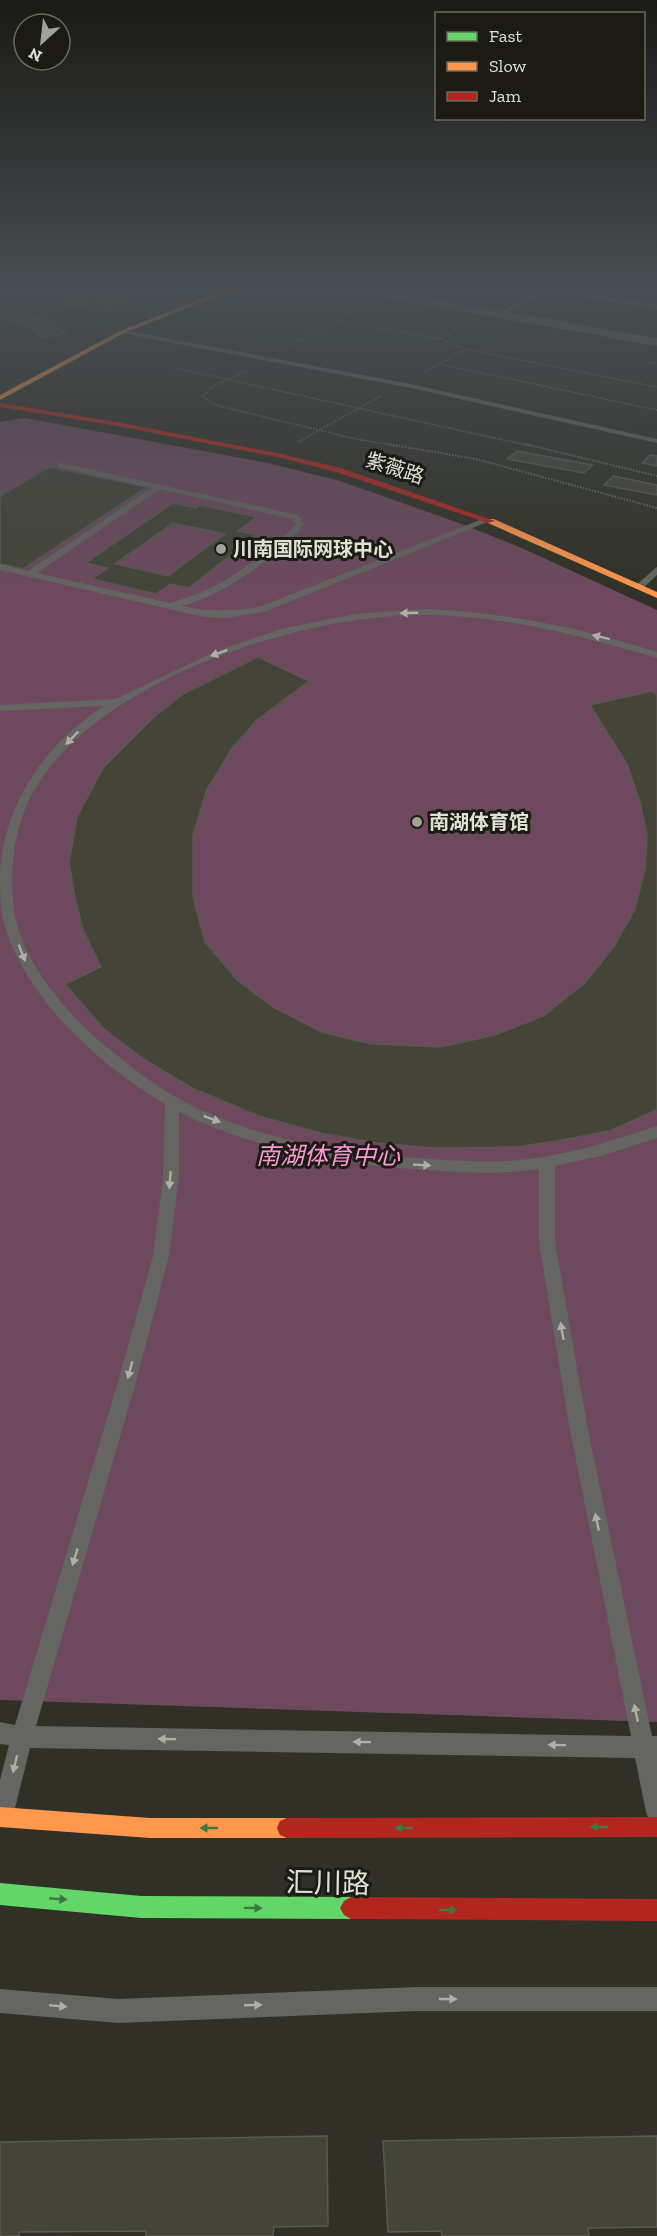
<svg xmlns="http://www.w3.org/2000/svg" width="657" height="2236" font-family="'Zilla Slab','Noto Sans SC',serif">
<style>
.green{fill:#6e495e}
.building{fill:#444538;stroke:#585850;stroke-width:1.5;fill-rule:evenodd}
.lines{fill:none;stroke-linecap:round;stroke-linejoin:round}
.path-far1{stroke:#6c6c67;stroke-width:1.5;stroke-dasharray:1.5 1.5;stroke-linecap:butt}
.path{stroke:#6c6c67;stroke-width:2;stroke-dasharray:1.5 1.5;stroke-linecap:butt}
.lane{fill:#656561;fill-rule:evenodd}
.street{fill:#656561;fill-rule:evenodd}
.fast{fill:#63d668;fill-rule:evenodd}
.slow{fill:#ff974d;fill-rule:evenodd}
.jam{fill:#b3261e;fill-rule:evenodd}
.oneway{fill:#afafa7}
.oneway2{fill:#3f783e}
.poi-dot{fill:#a2a398;stroke:#1b1b13;stroke-width:2}
.labels{text-anchor:middle;dominant-baseline:central;stroke-width:6;stroke-linejoin:round;paint-order:stroke}
.far-street-label{font-size:20px;fill:#e0e1d5;stroke:#1b1b13}
.far-poi-label{font-size:20px;font-weight:bold;fill:#e0e1d5;stroke:#1b1b13;text-anchor:start}
.park-label{font-size:24px;font-style:italic;fill:#fc98d6;stroke:#1b1b13}
.near-street-label{font-size:28px;fill:#e0e1d5;stroke:#1b1b13}
</style>
<rect width="100%" height="100%" fill="#303026"/>
<path class="green" d="M25 418 268 463 340 481 462 524 524 549 657 610V1722L0 1700V422Z"/>
<g class="building">
<path d="M12 286H37L40 288 16 299 0 296V292Z"/>
<path d="M60 286H90L64 298 45 293Z"/>
<path d="M117 291 143 294 111 311 61 304 72 299 94 302Z"/>
<path d="M0 308 23 312 52 322 66 334 42 337 30 327 0 317Z"/>
<path d="M517 451 593 465 584 473 507 459Z"/>
<path d="M650 455 657 456V466L642 463Z"/>
<path d="M49 467 147 487 23 569 0 564V496Z"/>
<path d="M613 476 657 485V495L604 485Z"/>
<path d="M173 503 196 508 199 505 257 517 238 531 256 535 189 588 170 584 156 594 92 579 108 568 86 563ZM173 523 225 534 168 576 115 564Z"/>
<path d="M258 657 309 681 257 720 233 747 207 789 193 835V897L205 942 237 980 273 1007 322 1032 371 1044 441 1047 495 1035 543 1016 586 982 615 945 635 909 645 869 647 835 640 802 627 764 590 705 652 691 657 695V1110L609 1131 557 1141 515 1147 437 1148 377 1143 320 1133 259 1116 192 1088 145 1060 103 1028 65 984 101 967 83 930 75 897 69 862 77 817 103 768 152 719 183 694Z"/>
<path d="M327 2136 328 2226 274 2227 273 2236H146V2231L19 2232V2236H0V2142Z"/>
<path d="M657 2136V2227L588 2228 589 2236H442L441 2231 388 2232 383 2141Z"/>
</g>
<g class="lines">
<g class="path-far1">
<path d="M338 321 440 339 466 349 657 387"/>
<path d="M440 339 462 325"/>
<path d="M286 347 361 307"/>
<path d="M648 363 657 364"/>
<path d="M439 364 657 410"/>
<path d="M175 368 531 446"/>
<path d="M246 371 210 388 202 397 219 406 356 439 396 446"/>
<path d="M424 372 466 349"/>
<path d="M298 442 381 396"/>
</g>
<g class="path">
<path d="M387 444 476 459 657 508"/>
<path d="M525 444 657 476"/>
</g>
<g class="lane">
<path d="M543 286 657 305V309L545 292 501 316 496 315Z"/>
<path d="M122 330 411 384 657 439V443L411 388 120 333Z"/>
<path d="M61 463 298 515 304 524C282 555 219 597 182 606 209 612 232 611 259 607L485 518 492 520 264 612 226 618 204 617 0 570V564L28 571 151 488 58 467V463ZM160 489 292 519 296 524C288 534 277 541 268 549 233 578 213 590 170 603L37 573Z"/>
<path d="M657 567V575L642 589H636V585Z"/>
<path d="M425 609C505 612 581 628 657 652V658C581 636 507 616 428 615 305 613 100 678 35 789 14 824 9 870 14 910 20 957 63 1009 97 1039 125 1062 154 1086 185 1102 263 1143 357 1155 443 1160 474 1161 506 1163 536 1158 578 1152 617 1139 657 1126V1138L601 1156 555 1166V1242L588 1430 652 1736H657V1823L649 1820 646 1812 635 1758 30 1748 14 1812 11 1820 3 1823 0 1822V1780L9 1745 0 1744V1722L15 1725 118 1382 153 1256 163 1178 165 1104C99 1065 22 996 3 919 0 905 0 888 0 873 4 803 46 743 104 706L0 711V705L116 699 214 652 281 629 355 614ZM179 1112C260 1152 354 1167 443 1171 475 1173 507 1174 539 1169V1242L570 1430 631 1736 36 1726 136 1382 169 1256 179 1178Z"/>
<path d="M417 1987H657V2011H417L118 2023 0 2013V1989L118 1999Z"/>
</g>
<path class="street" d="M331 286H358L657 338V346L337 289Z"/>
<path class="fast" d="M0 1883 141 1896 351 1897 358 1901 362 1908 358 1915 351 1919 141 1918 0 1905Z"/>
<g class="slow">
<path d="M234 286H242L124 333 0 400V395L120 331Z"/>
<path d="M488 519H494L657 592V598L488 523Z"/>
<path d="M0 1807 150 1818H287L294 1821 297 1828 294 1835 287 1838H150L0 1827Z"/>
</g>
<g class="jam">
<path d="M0 403 117 422 277 453 341 468 495 521 488 523 336 472 277 457 117 426 0 407Z"/>
<path d="M657 1817V1837L287 1838 280 1835 277 1828 280 1821 287 1818Z"/>
<path d="M351 1897 657 1899V1921L351 1919 344 1915 340 1908 344 1901Z"/>
</g>
</g>
<defs><path id="oneway-solid" d="M-6-.8H1V-3.2L6.5 0L1 3.2V.8H-6Z" transform="scale(1.5)"/></defs>
<g class="oneway">
<use href="#oneway-solid" transform="translate(409 613) rotate(178)"/>
<use href="#oneway-solid" transform="translate(601 637) rotate(-166)"/>
<use href="#oneway-solid" transform="translate(219 653) rotate(160)"/>
<use href="#oneway-solid" transform="translate(72 738) rotate(134)"/>
<use href="#oneway-solid" transform="translate(22 953) rotate(68)"/>
<use href="#oneway-solid" transform="translate(212 1119) rotate(21)"/>
<use href="#oneway-solid" transform="translate(422 1165) rotate(3)"/>
<use href="#oneway-solid" transform="translate(170 1180) rotate(95)"/>
<use href="#oneway-solid" transform="translate(562 1331) rotate(-100)"/>
<use href="#oneway-solid" transform="translate(130 1370) rotate(105)"/>
<use href="#oneway-solid" transform="translate(597 1522) rotate(-102)"/>
<use href="#oneway-solid" transform="translate(75 1557) rotate(107)"/>
<use href="#oneway-solid" transform="translate(636 1713) rotate(-102)"/>
<use href="#oneway-solid" transform="translate(167 1739) rotate(-179)"/>
<use href="#oneway-solid" transform="translate(362 1742) rotate(-179)"/>
<use href="#oneway-solid" transform="translate(557 1745) rotate(-179)"/>
<use href="#oneway-solid" transform="translate(15 1764) rotate(104)"/>
<use href="#oneway-solid" transform="translate(448 1999)"/>
<use href="#oneway-solid" transform="translate(253 2005) rotate(-2)"/>
<use href="#oneway-solid" transform="translate(58 2006) rotate(5)"/>
</g>
<g class="oneway2">
<use href="#oneway-solid" transform="translate(599 1827) rotate(180)"/>
<use href="#oneway-solid" transform="translate(209 1828) rotate(180)"/>
<use href="#oneway-solid" transform="translate(404 1828) rotate(180)"/>
<use href="#oneway-solid" transform="translate(58 1899) rotate(5)"/>
<use href="#oneway-solid" transform="translate(253 1908) rotate(1)"/>
<use href="#oneway-solid" transform="translate(448 1910)"/>
</g>
<linearGradient id="sky" x2="0" y2="1"><stop stop-color="#1a1a15"/><stop offset="0.48" stop-color="#484e52"/><stop offset="1" stop-color="#484e52" stop-opacity="0"/></linearGradient>
<rect width="657" height="599" fill="url(#sky)"/>
<g class="poi-dot">
<circle cx="221" cy="549" r="6"/>
<circle cx="417" cy="822" r="6"/>
</g>
<g class="labels">
<g class="far-street-label">
<text transform="translate(395 468) rotate(18)">紫薇路</text>
</g>
<g class="far-poi-label">
<text x="233" y="549">川南国际网球中心</text>
<text x="429" y="822">南湖体育馆</text>
</g>
<g class="park-label">
<text x="328" y="1155">南湖体育中心</text>
</g>
<g class="near-street-label">
<text transform="translate(328 1883) rotate(1)">汇川路</text>
</g>
</g>
<rect x="435" y="12" width="210" height="108" fill="#1b1b13" stroke="#6a6a61" stroke-width="1.5"/>
<rect x="447" y="32" width="30" height="9" fill="#63d668" stroke="#6a6a61" stroke-width="1.5"/>
<text x="489" y="42" font-size="18" fill="#e0e1d5">Fast</text>
<rect x="447" y="62" width="30" height="9" fill="#ff974d" stroke="#6a6a61" stroke-width="1.5"/>
<text x="489" y="72" font-size="18" fill="#e0e1d5">Slow</text>
<rect x="447" y="92" width="30" height="9" fill="#b3261e" stroke="#6a6a61" stroke-width="1.5"/>
<text x="489" y="102" font-size="18" fill="#e0e1d5">Jam</text>
<g transform="translate(42 42) rotate(207)"><circle r="28" fill="#1b1b13" stroke="#6a6a61" stroke-width="1.5"/>
<path d="M0-4.5L10 22L0 15L-10 22Z" fill="#a2a398"/>
<text y="-9" font-size="16" font-weight="bold" text-anchor="middle" fill="#e0e1d5">N</text>
</g>
</svg>
